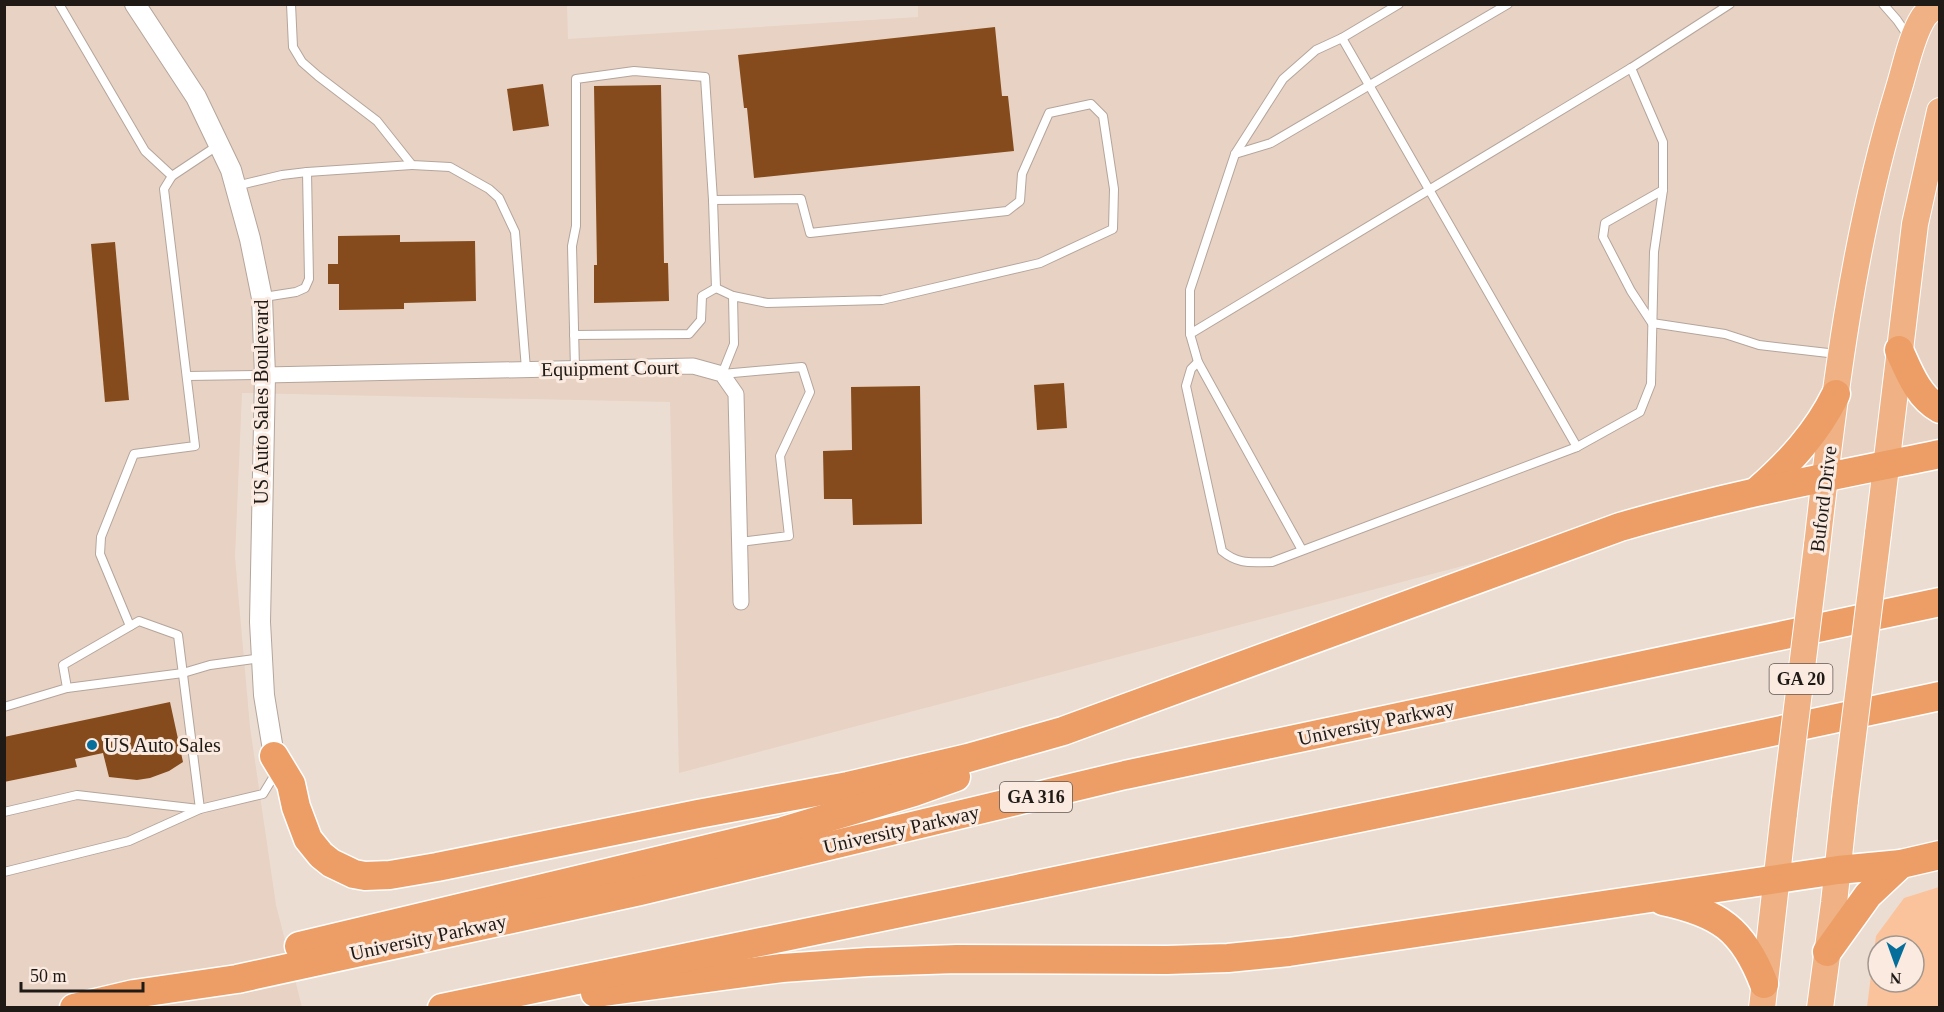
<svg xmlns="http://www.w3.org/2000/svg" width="1944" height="1012" font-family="Georgia,serif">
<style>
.built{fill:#e8d2c3}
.green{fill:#fbc39c;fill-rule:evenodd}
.building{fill:#854b1c}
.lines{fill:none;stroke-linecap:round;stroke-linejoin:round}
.service-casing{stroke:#b4a59c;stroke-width:10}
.minor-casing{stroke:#b4a59c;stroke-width:17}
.tertiary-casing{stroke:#b4a59c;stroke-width:22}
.trunk-casing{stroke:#fff;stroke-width:28}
.motorway-casing{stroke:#fff;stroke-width:31}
.service{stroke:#fff;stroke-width:8}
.minor{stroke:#fff;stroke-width:15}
.tertiary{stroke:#fff;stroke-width:20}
.trunk{stroke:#f0b284;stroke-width:26}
.motorway{stroke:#ec9e66;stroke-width:28}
.trunk-bridge-casing{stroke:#fff;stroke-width:28;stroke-linecap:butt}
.trunk-bridge{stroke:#f0b284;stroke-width:26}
.poi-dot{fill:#056e9b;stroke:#faeae0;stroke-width:2}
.labels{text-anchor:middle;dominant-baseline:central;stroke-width:6;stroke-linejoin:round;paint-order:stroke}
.shield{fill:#faeae0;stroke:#615853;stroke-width:1.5}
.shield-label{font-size:18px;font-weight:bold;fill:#1f1a16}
.street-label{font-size:20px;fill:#1f1a16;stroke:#faeae0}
.poi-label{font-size:20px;fill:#1f1a16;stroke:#faeae0;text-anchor:start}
</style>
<rect width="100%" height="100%" fill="#ecddd3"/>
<path class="built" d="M918 4 1939 5V440L679 773 670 402 242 393 235 557 250 727 276 905 302 1007 5 1008V5H567L568 39 918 17Z"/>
<path class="green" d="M1939 887V1007H1867L1876 936 1904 898ZM1878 946H1914V982H1878Z"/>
<g class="building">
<path d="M995 27 1002 96H1008L1014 151 754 178 747 108H744L738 55Z"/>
<path d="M543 84 549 126 513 131 507 89Z"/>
<path d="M661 85 664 263H668L669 301 594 303V265H597L594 86Z"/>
<path d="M400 235V242L475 241 476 301 404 303V309L339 310V284H328V264H338V236Z"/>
<path d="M115 242 129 400 105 402 91 244Z"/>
<path d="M1064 383 1067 428 1037 430 1034 385Z"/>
<path d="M920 386 922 524 853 525 852 499H824L823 451 852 450 851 387Z"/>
<path d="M170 702 183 762 169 771 150 778 137 780 109 777 103 753 75 759 77 767 4 782V737Z"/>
</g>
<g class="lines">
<g class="service-casing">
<g id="service">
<path d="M59 4 145 151 172 176"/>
<path d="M291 4 293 47 302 62 318 76 377 121 412 165 450 167 489 189 499 198 515 232 526 369"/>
<path d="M1883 4 1897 20 1908 36"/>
<path d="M1342 38 1399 4"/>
<path d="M1235 154 1271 143 1508 4"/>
<path d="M236 186 282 175 307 172 412 165"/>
<path d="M1663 190 1605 223 1603 237 1631 291 1652 323 1725 334 1759 345 1837 354"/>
<path d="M713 200 801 199 810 233 1007 211 1020 201 1022 174 1049 113 1091 104 1103 116 1114 189 1113 229 1040 263 882 300 767 303 733 296 734 344 722 374 802 367 810 392 780 456 789 536 740 542"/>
<path d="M716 288 733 296"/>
<path d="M264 297 296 292 305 288 309 279 307 172"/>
<path d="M1190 334V290L1235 154 1283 79 1316 50 1342 38 1577 447"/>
<path d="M574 335 689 334 701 320 702 296 716 288"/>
<path d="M1198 362 1191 369 1186 386 1222 551C1239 565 1251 562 1272 562L1577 447 1640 412 1651 384 1654 252 1663 190V142L1631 68"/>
<path d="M575 369 572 246 576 226V79L634 71 705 77 713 200 716 288"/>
<path d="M187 376 263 375"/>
<path d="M1302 550 1198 362 1190 334 1631 68 1730 4"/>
<path d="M130 626 100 554 101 537 134 454 195 446 164 189 172 176 217 146"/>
<path d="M67 688 183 673 210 665 261 658"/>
<path d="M4 707 67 688 63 665 139 621 178 635 200 809"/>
<path d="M4 812 77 795 199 809"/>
<path d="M4 872 129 841 200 809 263 794 274 776V772"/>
</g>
</g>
<g class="minor-casing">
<path id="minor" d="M265 375 693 366 722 374 736 394 741 602"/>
</g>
<g class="tertiary-casing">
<path id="tertiary" d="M135 4 196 97 231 170 250 239 262 298 265 375 260 622 264 695 274 756"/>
</g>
<g class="trunk-casing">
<g id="trunk">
<path d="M1878 534 1915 224 1940 111"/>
<path d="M1817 546C1834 394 1853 238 1898 91 1905 69 1911 37 1923 18 1926 13 1932 9 1936 4"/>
<path d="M1762 1008 1784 813"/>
<path d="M1820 1008 1834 903 1845 800"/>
</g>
</g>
<g class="motorway-casing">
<g id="motorway">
<path d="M1899 350C1909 372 1918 397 1940 409"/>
<path d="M1757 491C1789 463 1817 433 1836 394"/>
<path d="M274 756 291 784 296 807 308 839 321 855 331 863 354 874 365 876 390 875 437 867 698 814 848 786 968 758 1063 731 1620 527C1725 496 1832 476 1940 454"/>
<path d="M1663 901C1719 913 1743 929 1764 984"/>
<path d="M299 946 783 831 914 792 956 777"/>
<path d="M1827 952 1868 895 1901 864"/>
<path d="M595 993 782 968 868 962 957 959 1167 960 1228 958 1289 952 1838 870 1901 864 1940 855"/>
<path d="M74 1008 134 994 237 979 640 891 1125 775 1940 602"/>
<path d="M442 1008 1683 751 1940 696"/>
</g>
</g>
<use href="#service" class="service"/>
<use href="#minor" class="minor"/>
<use href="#tertiary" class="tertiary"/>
<use href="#trunk" class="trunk"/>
<use href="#motorway" class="motorway"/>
<g class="trunk-bridge-casing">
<g id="trunk-bridge">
<path d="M1845 800 1878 534"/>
<path d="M1784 813 1817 546"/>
</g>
</g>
<use href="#trunk-bridge" class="trunk-bridge"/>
</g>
<circle class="poi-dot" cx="92" cy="745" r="6"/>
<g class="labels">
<g class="shield">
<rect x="1769.5" y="664" width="63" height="30" rx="4.5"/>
<rect x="1000" y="782" width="72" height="30" rx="4.5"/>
</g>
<g class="shield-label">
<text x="1801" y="679">GA 20</text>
<text x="1036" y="797">GA 316</text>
</g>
<g class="street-label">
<text transform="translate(610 368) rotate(-1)">Equipment Court</text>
<text transform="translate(261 402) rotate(-90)">US Auto Sales Boulevard</text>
<text transform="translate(1823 499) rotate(-83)">Buford Drive</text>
<text transform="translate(1376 722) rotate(-12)">University Parkway</text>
<text transform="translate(901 829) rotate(-13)">University Parkway</text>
<text transform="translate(428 937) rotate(-12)">University Parkway</text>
</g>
<g class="poi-label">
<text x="104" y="745">US Auto Sales</text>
</g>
</g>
<rect width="1944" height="1012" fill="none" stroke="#1f1a16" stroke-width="12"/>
<g transform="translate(1896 964) rotate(181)"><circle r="28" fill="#faeae0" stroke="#a2978f" stroke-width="1.5"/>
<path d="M0-4.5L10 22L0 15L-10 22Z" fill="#056e9b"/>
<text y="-9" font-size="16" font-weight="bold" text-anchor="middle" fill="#1f1a16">N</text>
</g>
<path d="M21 982v9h122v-9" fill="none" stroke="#1f1a16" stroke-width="3"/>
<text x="30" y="982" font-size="18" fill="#1f1a16" stroke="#faeae0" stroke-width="4.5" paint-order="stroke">50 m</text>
</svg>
